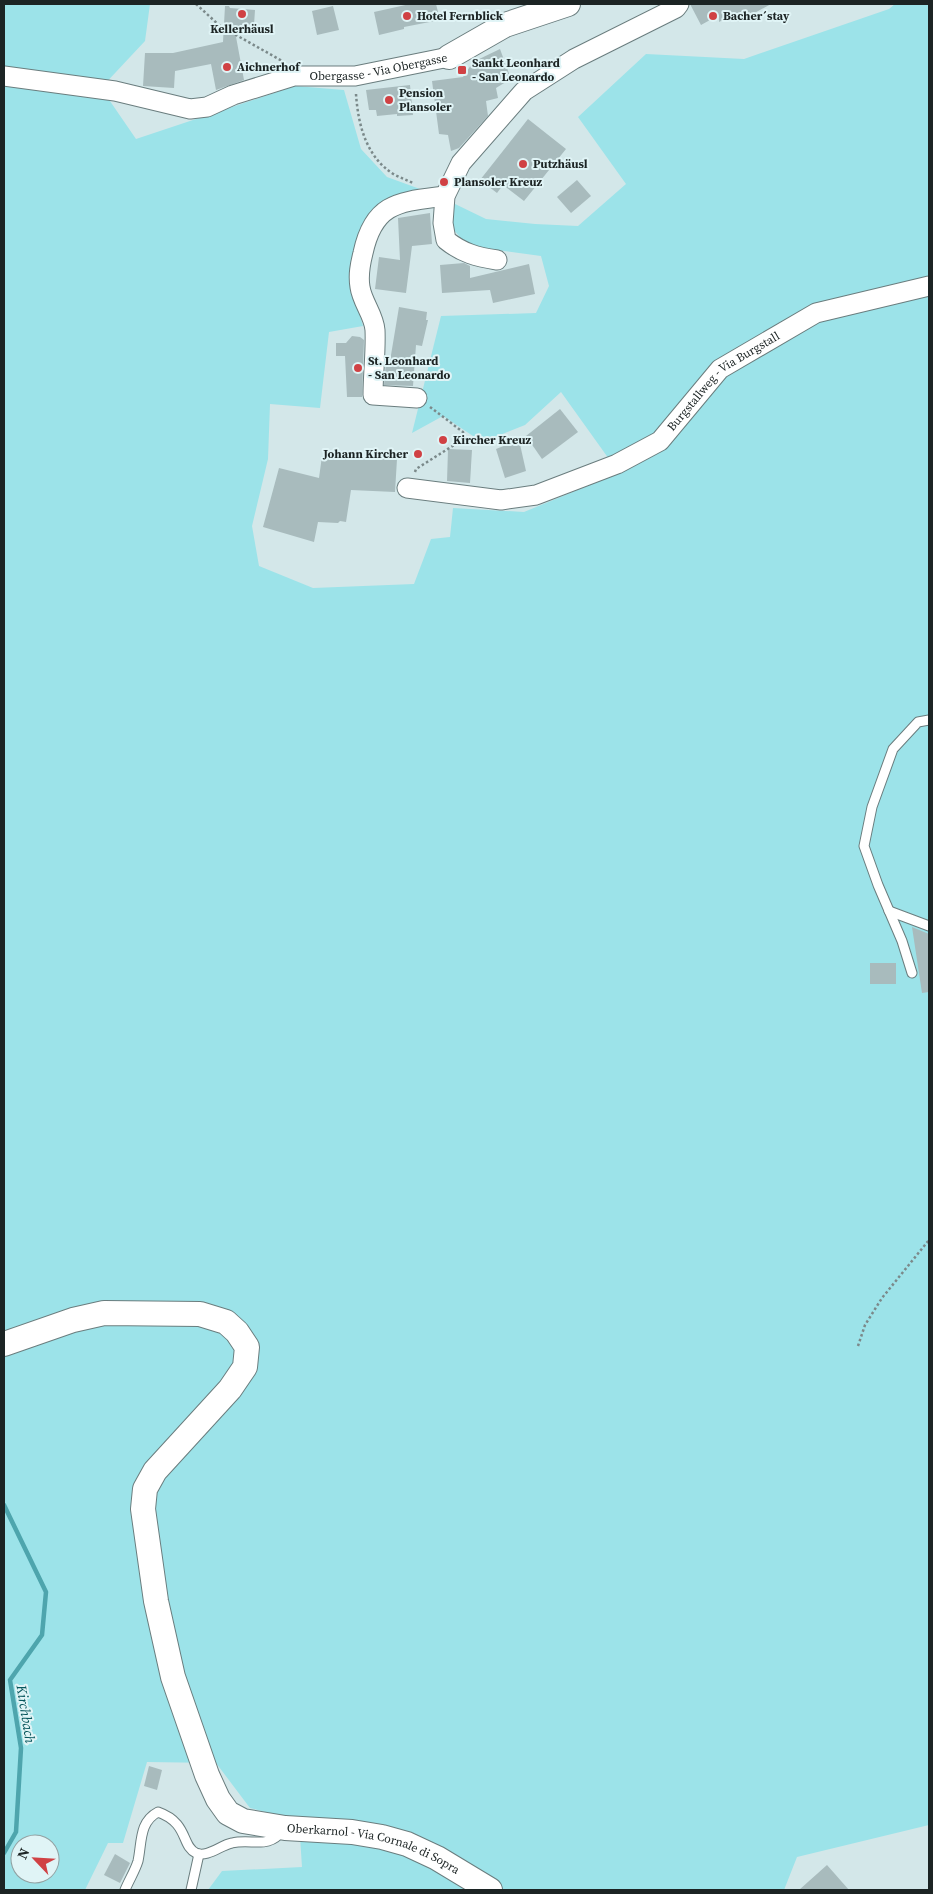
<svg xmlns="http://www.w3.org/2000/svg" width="933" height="1894" font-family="'Source Serif 4',serif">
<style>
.green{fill:#9ce3e9;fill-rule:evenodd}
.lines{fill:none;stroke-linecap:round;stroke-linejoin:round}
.stream{stroke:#4ea5ad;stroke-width:4.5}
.building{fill:#a8bbbd}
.service-casing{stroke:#6a7d7e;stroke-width:11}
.minor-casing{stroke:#6a7d7e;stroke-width:21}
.tertiary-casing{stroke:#6a7d7e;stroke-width:26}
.path{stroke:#7b898a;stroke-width:2.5;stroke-dasharray:2.5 2.5;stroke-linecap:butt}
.service{stroke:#fff;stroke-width:9}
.minor{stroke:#fff;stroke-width:19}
.tertiary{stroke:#fff;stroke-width:24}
.poi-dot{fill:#d04144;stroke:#e0f4f6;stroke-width:2}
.labels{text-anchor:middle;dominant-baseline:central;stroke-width:4;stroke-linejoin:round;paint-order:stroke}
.poi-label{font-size:12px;font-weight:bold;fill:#1c2424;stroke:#e0f4f6;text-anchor:start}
.street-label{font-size:12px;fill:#1c2424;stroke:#e0f4f6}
.water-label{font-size:14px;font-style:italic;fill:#07565c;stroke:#e0f4f6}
</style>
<rect width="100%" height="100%" fill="#d3e7e9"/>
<path class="green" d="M4 4H150L145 41 101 88 136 139 295 86 344 90 361 149 387 177 431 193 383 201 361 236 352 288 363 326 329 332 320 408 270 404 268 459 252 526 259 566 313 588 414 584 431 539 450 537 453 508 524 512 619 473 561 392 525 425 482 442 443 416 412 433 441 316 536 313 549 286 541 256 468 246 451 227 453 203 486 219 535 224 578 226 626 184 578 117 646 54 744 59 889 9 895 4H929V1825L797 1857 784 1890H208L222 1871 302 1867 299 1821 250 1808 216 1763 147 1762 123 1843H108L85 1890H4ZM20 1844H50V1874H20Z"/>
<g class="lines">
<path class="stream" d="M4 1505 46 1592 42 1635 10 1680 21 1748 16 1832 4 1853"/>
</g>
<g class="building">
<path d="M410 4H436L440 20 404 27V29L379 35 374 12Z"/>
<path d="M690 4H771L738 22 734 14 719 22V15L701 25Z"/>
<path d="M225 6H229L230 8 255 10 254 25 246 24V27L234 26 244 80 216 90 211 64 175 71 174 88 143 86 145 53H173L223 42Z"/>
<path d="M333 6 339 30 317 35 312 11Z"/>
<path d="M500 49 511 79 496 88 498 98 486 101 488 116 459 148 451 151 448 135 439 134 432 81 463 77 473 62Z"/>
<path d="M410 85 413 115 397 116V114L377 116 376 110H369L366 90Z"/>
<path d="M528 119 566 149 524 201 503 185 497 193 480 180Z"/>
<path d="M577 180 591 196 571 213 557 197Z"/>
<path d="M430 213 432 244 412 246 406 293 375 289 379 257 400 260 398 218Z"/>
<path d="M464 263 470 266V278L529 264 535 294 493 303 490 290 442 293 440 265Z"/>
<path d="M399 307 427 312 426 320H428L422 346 416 345 413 386 384 385 386 361H390Z"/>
<path d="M352 336 360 337 364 340 362 397H347L345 356H336V343H346Z"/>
<path d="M560 409 578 432 542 459 526 436Z"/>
<path d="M519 440 526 471 505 478 496 449Z"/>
<path d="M448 449 472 450 470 483 447 481Z"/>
<path d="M322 456 360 460V457L397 459 395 492 351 490 346 522 340 521 338 523 318 522 314 542 263 527 279 468 319 478Z"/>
<path d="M912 927 929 934V992L922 993Z"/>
<rect x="870" y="963" width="26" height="21"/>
<path d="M149 1766 162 1770 157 1790 144 1786Z"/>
<path d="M115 1854 130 1863 120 1883 104 1875Z"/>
<path d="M827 1865 849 1890H799Z"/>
</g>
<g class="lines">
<g class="service-casing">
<g id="service">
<path d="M889 911 929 926"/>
<path d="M912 973 902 941 878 885 864 846 872 807 893 749 918 722 929 720"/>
<path d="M125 1890C129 1880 135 1871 138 1861 142 1842 139 1822 158 1812 189 1823 181 1846 196 1853 207 1858 221 1845 232 1843 252 1838 268 1850 283 1830"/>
<path d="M191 1890 199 1854"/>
</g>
</g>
<g class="minor-casing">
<g id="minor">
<path id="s1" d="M4 76 115 91 190 109 207 107 233 95 294 76H355L449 57"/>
<path d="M497 260C477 257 462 253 446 240L443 223 445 196 461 163 524 91 574 59 676 8 679 4"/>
<path d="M417 398 373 395C373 374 376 351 375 330 374 315 362 302 360 287 358 275 360 265 363 253 374 202 399 202 445 196"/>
<path id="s2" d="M407 488 501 500 536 495 617 464 660 441 720 369 816 313 929 286"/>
</g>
</g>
<g class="tertiary-casing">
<g id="tertiary">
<path d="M449 57 505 25 568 4"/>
<path id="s3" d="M4 1344 73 1320 104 1313 200 1314 226 1322 237 1332 247 1347 245 1367 230 1389 155 1471 145 1489 143 1509 156 1601 173 1677 207 1775 218 1799 228 1813 243 1821 285 1828 352 1832 382 1837 407 1844 437 1858 490 1890"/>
</g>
</g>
<g class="path">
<path d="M196 4 220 26 284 62"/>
<path d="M356 94C358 124 366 158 395 175 401 178 407 180 413 183"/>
<path d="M415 472 416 469 462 440 464 436 463 432 430 407"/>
<path d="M858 1346 865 1325 882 1298 929 1240"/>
</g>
<use href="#service" class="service"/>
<use href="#minor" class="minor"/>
<use href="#tertiary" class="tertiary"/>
</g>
<g class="poi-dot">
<circle cx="242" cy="14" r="5"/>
<circle cx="407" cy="16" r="5"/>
<circle cx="713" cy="16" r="5"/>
<circle cx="227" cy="67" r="5"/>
<rect x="457" y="65" width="10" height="10" rx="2.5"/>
<circle cx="389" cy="100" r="5"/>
<circle cx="523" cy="164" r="5"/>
<circle cx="444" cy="182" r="5"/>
<circle cx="358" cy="368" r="5"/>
<circle cx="443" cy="440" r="5"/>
<circle cx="418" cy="454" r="5"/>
</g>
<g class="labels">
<g class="poi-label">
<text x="417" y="16">Hotel Fernblick</text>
<text x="723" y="16">Bacher´stay</text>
<text x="242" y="29" text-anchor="middle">Kellerhäusl</text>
<text x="472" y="63">Sankt Leonhard<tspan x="472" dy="14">- San Leonardo</tspan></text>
<text x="237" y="67">Aichnerhof</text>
<text x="399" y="93">Pension<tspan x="399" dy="14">Plansoler</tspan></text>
<text x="533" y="164">Putzhäusl</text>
<text x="454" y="182">Plansoler Kreuz</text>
<text x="368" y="361">St. Leonhard<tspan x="368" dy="14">- San Leonardo</tspan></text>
<text x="453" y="440">Kircher Kreuz</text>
<text x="408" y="454" text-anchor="end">Johann Kircher</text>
</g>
<g class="street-label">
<text stroke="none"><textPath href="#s1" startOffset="384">Obergasse - Via Obergasse</textPath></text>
<text stroke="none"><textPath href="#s2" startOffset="354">Burgstallweg - Via Burgstall</textPath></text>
<text stroke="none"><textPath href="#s3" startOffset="929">Oberkarnol - Via Cornale di Sopra</textPath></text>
</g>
<g class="water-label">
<text transform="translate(26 1714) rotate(81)">Kirchbach</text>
</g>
</g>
<rect width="933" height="1894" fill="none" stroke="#1c2424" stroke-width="10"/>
<g transform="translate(35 1859) rotate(295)"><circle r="24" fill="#e0f4f6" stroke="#92a1a2"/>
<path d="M0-4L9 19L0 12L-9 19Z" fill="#d04144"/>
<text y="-8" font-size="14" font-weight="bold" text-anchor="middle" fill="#1c2424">N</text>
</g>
</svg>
